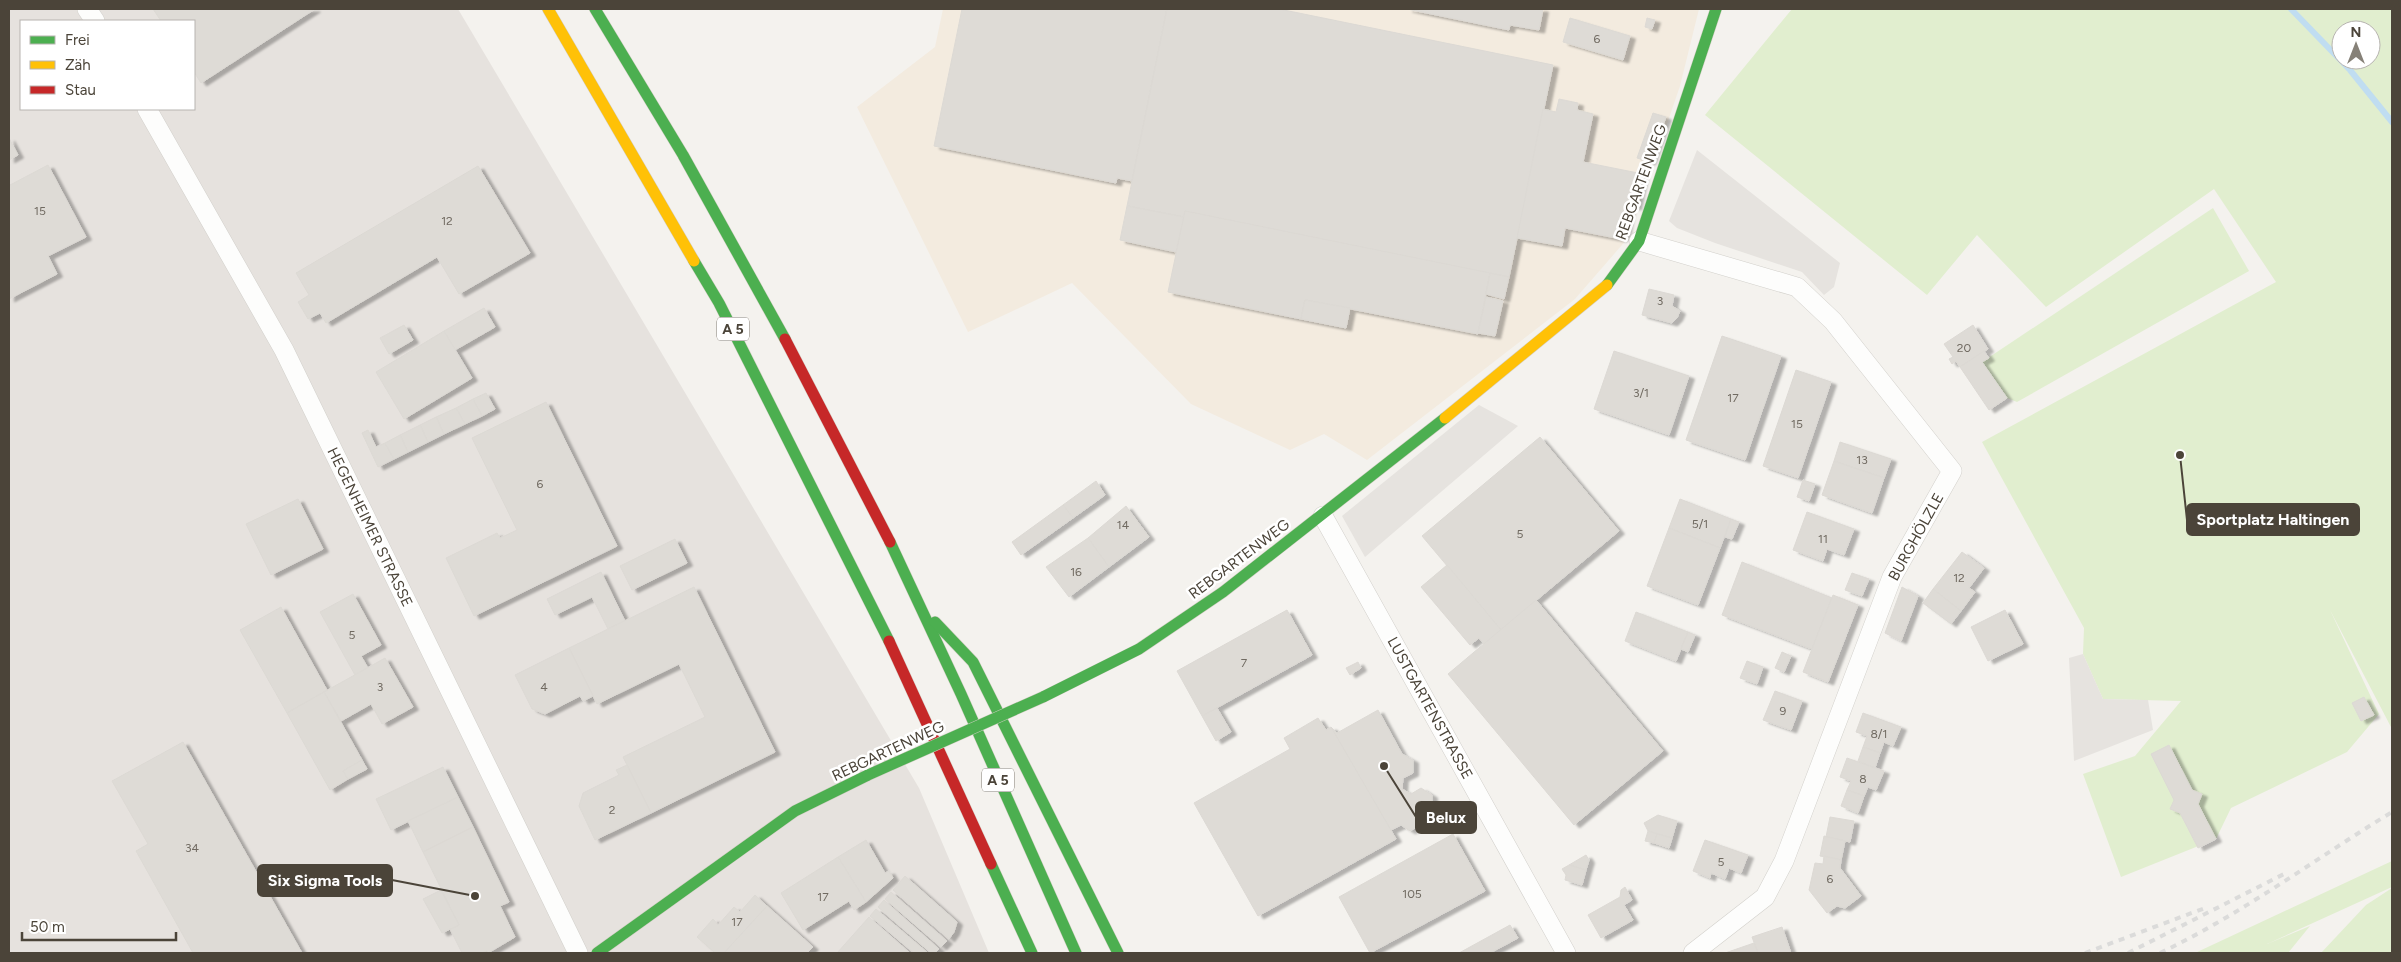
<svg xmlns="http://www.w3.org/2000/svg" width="2401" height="962" font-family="Figtree,sans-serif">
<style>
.commercial{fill:#f3ebdf}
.industrial{fill:#e6e2de;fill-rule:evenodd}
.green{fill:#e1eecf;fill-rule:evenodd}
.parking{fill:#e6e3df}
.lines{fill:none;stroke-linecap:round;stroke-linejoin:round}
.stream{stroke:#c0ddf1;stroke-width:6}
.building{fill:#dedbd6;stroke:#dcd9d4;filter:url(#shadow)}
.street-casing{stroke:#d2d0cb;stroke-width:20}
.fast-casing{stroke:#d3cfc5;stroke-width:12}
.slow-casing{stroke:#d3cfc5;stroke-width:12}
.jam-casing{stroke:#d3cfc5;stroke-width:12}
.street{stroke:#fdfdfc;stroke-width:19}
.fast{stroke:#4caf50;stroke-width:11}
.slow{stroke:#ffc107;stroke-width:11}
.jam{stroke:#c62828;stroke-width:11}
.rail{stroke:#dbdbda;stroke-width:4;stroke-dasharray:6 6;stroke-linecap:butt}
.fast-bridge-casing{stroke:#d3cfc5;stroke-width:12;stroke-linecap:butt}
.fast-bridge{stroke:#4caf50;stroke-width:11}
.labels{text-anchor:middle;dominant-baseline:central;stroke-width:5;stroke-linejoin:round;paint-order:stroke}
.number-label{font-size:12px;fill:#706a61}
.shield{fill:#fff;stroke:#817c74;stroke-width:1}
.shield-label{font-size:14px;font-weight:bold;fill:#4b4439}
.street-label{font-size:15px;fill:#4b4439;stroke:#fff}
.leader{fill:none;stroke:#4b4439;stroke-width:2}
.callout-dot{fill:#4b4439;stroke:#fff;stroke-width:2}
.callout{fill:#4b4439;stroke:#4b4439;stroke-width:2}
.callout-label{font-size:16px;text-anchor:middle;font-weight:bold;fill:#fff}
</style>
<defs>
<filter id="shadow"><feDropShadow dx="5.5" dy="3" stdDeviation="1" flood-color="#0004"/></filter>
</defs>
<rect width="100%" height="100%" fill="#f4f2ee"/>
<path class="commercial" d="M943 9H1699L1680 86 1628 238 1575 299 1367 460 1324 434 1290 450 1191 404 1072 283 968 332 857 107 935 47Z"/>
<path class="industrial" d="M9 9H458L919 788 989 953H9ZM21 21H194V109H21Z"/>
<g class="green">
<path d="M1792 9H2392V729L2330 610 2379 714 2347 752 2231 808 2216 839 2121 877 2083 774 2135 756 2181 701 2103 699 2083 654 2084 628 1982 442 2276 282 2214 189 2046 307 1977 235 1927 295 1705 115ZM2341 30H2371V60H2341Z"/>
<path d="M2213 208 2249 271 2017 402 2007 398 1982 362Z"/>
<path d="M2392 861V887L2267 944 2310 926 2288 953H2195Z"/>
<path d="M2392 888V953H2321L2366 905Z"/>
</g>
<g class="parking">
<path d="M1697 150 1840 263 1834 287 1824 295 1802 272 1715 243 1677 228 1669 221Z"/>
<path d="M1479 405 1518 426 1365 557 1342 516Z"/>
<path d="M2083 654 2103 699 2148 700 2153 730 2074 761 2069 658Z"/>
</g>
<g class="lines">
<path class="stream" d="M2291 9 2350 70 2392 122"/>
</g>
<g class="building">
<path d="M153 9H315L201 83 194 72V21H161Z"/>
<path d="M962 9H1167L1132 181 1117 178 1116 183 934 146Z"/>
<path d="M1167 9H1279L1553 65 1509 277 1185 211 1184 217 1127 206Z"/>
<path d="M1407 9H1543L1539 30 1510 25 1509 30Z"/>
<path d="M1570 18 1630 36 1623 60 1563 42Z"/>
<path d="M1647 18 1655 20 1652 29 1645 27Z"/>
<path d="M1559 99 1578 103 1577 110 1593 114 1583 162 1643 174 1636 207 1630 206 1625 236 1621 239 1565 228 1562 246 1517 238 1543 109 1556 112Z"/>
<path d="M1653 113 1666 117 1650 162 1637 158Z"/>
<path d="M9 138 18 155 9 160Z"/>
<path d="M48 165 86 237 48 256 57 274 9 299V182L10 185Z"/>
<path d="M478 166 530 253 459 294 437 257 326 323 320 313 308 319 298 302 309 295 296 273Z"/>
<path d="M1127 206 1184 217 1176 252 1120 240Z"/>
<path d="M1185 211 1490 273 1478 334 1305 300 1301 319 1168 292Z"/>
<path d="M1490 273 1509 277 1504 299 1486 294Z"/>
<path d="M1649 289 1674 295 1672 306 1680 311 1677 318 1672 323 1642 315Z"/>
<path d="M1486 297 1503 301 1495 336 1478 333Z"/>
<path d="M1305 300 1350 308 1346 328 1301 319Z"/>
<path d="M484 308 495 327 455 350 444 331Z"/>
<path d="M404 325 413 340 389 354 380 338Z"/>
<path d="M1973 325 1988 349 1960 367 1956 361 1952 364 1949 359 1953 357 1944 344Z"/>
<path d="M444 331 472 378 404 419 376 372Z"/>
<path d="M1722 336 1781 356 1745 460 1686 440Z"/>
<path d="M1614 351 1689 376 1669 435 1594 409Z"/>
<path d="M1984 351 1989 358 1982 362 2007 398 1989 410 1960 367Z"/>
<path d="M1796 370 1831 382 1798 478 1763 466Z"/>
<path d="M486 393 495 409 482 416 473 399Z"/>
<path d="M473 399 482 416 465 424 456 408Z"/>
<path d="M546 402 617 546 474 616 446 558 497 533 500 538 517 530 472 438Z"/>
<path d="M456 408 465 424 444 434 436 417Z"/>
<path d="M436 417 444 434 428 442 420 425Z"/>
<path d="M420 425 428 442 408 452 400 435Z"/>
<path d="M368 430 376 447 385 443 394 459 378 467 362 433Z"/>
<path d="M400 435 408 452 394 459 385 443Z"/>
<path d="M1540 437 1619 531 1501 630 1422 536Z"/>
<path d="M1840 442 1891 459 1884 478 1834 461Z"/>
<path d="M1834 461 1884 478 1872 513 1822 495Z"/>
<path d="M1803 480 1815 484 1809 501 1797 497Z"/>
<path d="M1096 481 1105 495 1073 518 1063 505Z"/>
<path d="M298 499 323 549 271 575 246 524Z"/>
<path d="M1680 499 1731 519 1720 548 1669 528Z"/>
<path d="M1063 505 1073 518 1021 555 1012 542Z"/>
<path d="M1126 506 1149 537 1109 567 1088 538Z"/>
<path d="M1807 512 1854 529 1844 555 1827 549 1823 561 1793 550Z"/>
<path d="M1731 519 1739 522 1732 539 1725 537Z"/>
<path d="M1669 528 1720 548 1698 605 1647 586Z"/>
<path d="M1088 538 1109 567 1069 597 1046 567Z"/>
<path d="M675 539 687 563 632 590 620 566Z"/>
<path d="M1962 552 1984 568 1969 588 1975 592 1961 611 1933 589Z"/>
<path d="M1742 562 1832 598 1812 649 1722 615Z"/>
<path d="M1447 565 1501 630 1484 644 1479 638 1470 645 1421 587Z"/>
<path d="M601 572 625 621 608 629 592 597 555 615 547 599Z"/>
<path d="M1852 573 1869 579 1862 596 1845 590Z"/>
<path d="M694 587 775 752 651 813 623 757 705 717 679 664 597 704 569 648Z"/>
<path d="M1902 587 1918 596 1901 641 1885 633Z"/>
<path d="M1933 589 1961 611 1951 624 1923 603Z"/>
<path d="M353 594 381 645 361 656 368 668 355 675 320 612Z"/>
<path d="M1833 595 1858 605 1828 682 1803 672Z"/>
<path d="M1536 600 1663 751 1574 825 1448 674Z"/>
<path d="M281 607 327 690 287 713 240 630Z"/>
<path d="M1287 610 1312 655 1202 716 1177 671Z"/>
<path d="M2005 610 2023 644 1988 661 1971 627Z"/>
<path d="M1636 612 1688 632 1676 661 1625 641Z"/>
<path d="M1688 632 1695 635 1688 652 1681 649Z"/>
<path d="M569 648 593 696 583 701 580 696 545 714 532 709 515 675Z"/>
<path d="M1782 652 1791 656 1784 672 1775 668Z"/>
<path d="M385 658 413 707 382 724 371 704 341 721 324 692Z"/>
<path d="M1747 661 1763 667 1757 684 1740 678Z"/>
<path d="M1358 662 1361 668 1350 675 1346 668Z"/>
<path d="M1775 691 1802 701 1791 730 1763 720Z"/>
<path d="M324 692 362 760 343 771 348 779 330 790 287 713Z"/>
<path d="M2364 697 2374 715 2361 721 2352 703Z"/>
<path d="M1217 708 1231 732 1216 741 1202 716Z"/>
<path d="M1378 710 1402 754 1413 760V773L1403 778 1402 789 1411 794 1421 788 1432 795V807L1422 813V824L1410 831 1401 825 1391 830 1331 727 1337 733Z"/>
<path d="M1863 713 1901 727 1893 746 1884 742 1880 753 1863 747 1867 736 1856 732Z"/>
<path d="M1318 718 1326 730 1331 727 1396 839 1258 916 1194 803 1290 749 1284 738Z"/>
<path d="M183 742 302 953H193L136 851 148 844 112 781Z"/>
<path d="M2169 745 2192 790 2202 794 2198 804 2216 839 2198 848 2180 813 2170 809 2174 800 2151 754Z"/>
<path d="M1863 747 1880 753 1875 768 1858 761Z"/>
<path d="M1847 758 1884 771 1876 790 1868 787 1864 796 1847 790 1851 781 1840 777Z"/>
<path d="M362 760 367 769 348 779 343 771Z"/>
<path d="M627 765 651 813 595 840 579 806 583 793 619 775 616 770Z"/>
<path d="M443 767 458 797 391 830 376 799Z"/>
<path d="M1847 790 1864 796 1858 813 1841 806Z"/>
<path d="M458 797 473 827 423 852 408 821Z"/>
<path d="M1658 815 1677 821 1672 838 1648 831 1644 823Z"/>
<path d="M1830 817 1854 821 1850 842 1826 837Z"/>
<path d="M473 827 509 902 500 906 515 937 488 953 487 951 482 953H462L450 929 459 925 423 852Z"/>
<path d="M1648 831 1657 834 1654 843 1645 841Z"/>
<path d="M1453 834 1485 891 1370 953 1339 897Z"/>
<path d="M1657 834 1672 838 1669 848 1654 843Z"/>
<path d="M1824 836 1845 841 1841 860 1820 856Z"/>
<path d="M866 840 885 873 889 871 893 878 866 902 838 857Z"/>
<path d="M1705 840 1748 855 1741 873 1729 868 1725 879 1711 873 1710 878 1693 871Z"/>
<path d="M1586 855 1589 860 1586 870 1569 865Z"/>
<path d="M1824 856 1841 860 1840 868 1861 896 1845 908 1837 906 1827 913 1809 890 1815 863 1823 864Z"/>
<path d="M838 857 866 902 854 910 849 901 803 930 781 893Z"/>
<path d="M1569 865 1586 870 1582 885 1565 880 1566 875 1562 869Z"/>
<path d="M905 876 957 922 954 932 949 939 893 890Z"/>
<path d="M1625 887 1632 900 1624 905 1633 920 1601 938 1588 915 1620 897 1621 890Z"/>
<path d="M441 890 459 925 442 933 423 899Z"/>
<path d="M891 892 947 941 941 947 885 899Z"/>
<path d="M755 895 767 906 724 953H715L697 937 713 919 718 925 734 907 740 912Z"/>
<path d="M884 900 939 949 935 953H931L878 907Z"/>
<path d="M767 906 813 947 807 953H724Z"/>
<path d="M876 909 928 953H914L870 916Z"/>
<path d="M869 917 910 953H837Z"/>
<path d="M1510 925 1518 938 1490 953H1459Z"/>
<path d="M1782 927 1791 953H1758L1752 937Z"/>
<path d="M1754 943 1758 953H1725Z"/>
</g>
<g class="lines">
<g class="street-casing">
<g id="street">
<path d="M87 9 95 21"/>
<path d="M147 109 284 350 578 953"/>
<path d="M1639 241 1797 287 1833 321 1952 471 1892 577 1784 861 1765 897 1693 953"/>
<path d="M1323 516 1566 953"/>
</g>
</g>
<g class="fast-casing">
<g id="fast">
<path d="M595 9 683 155 785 339"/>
<path d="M694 261 719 303 889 641"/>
<path d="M1607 285 1639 241 1716 9"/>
<path d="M890 542 961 694 1076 953"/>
<path d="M935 622 973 662 1118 953"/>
<path d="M1043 697 1139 649 1223 592 1445 418"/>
<path d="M991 864 1032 953"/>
<path d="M597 953 795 811 868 775"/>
</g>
</g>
<g class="slow-casing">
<g id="slow">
<path d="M548 9 694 261"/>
<path d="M1445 418 1607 285"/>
</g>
</g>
<g class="jam-casing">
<g id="jam">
<path d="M785 339 890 542"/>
<path d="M889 641 991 864"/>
</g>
</g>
<use href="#street" class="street"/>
<use href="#fast" class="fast"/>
<use href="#slow" class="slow"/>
<use href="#jam" class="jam"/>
<g class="rail">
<path d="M2085 953 2205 908"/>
<path d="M2128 953 2284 874"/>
<path d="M2160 953C2242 914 2315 859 2392 812"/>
</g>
<g class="fast-bridge-casing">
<path id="fast-bridge" d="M868 775 1043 697"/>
</g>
<use href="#fast-bridge" class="fast-bridge"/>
</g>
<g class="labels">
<g class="number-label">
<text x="1597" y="39">6</text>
<text x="40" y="211">15</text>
<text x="447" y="221">12</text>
<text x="1660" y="301">3</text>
<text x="1964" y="348">20</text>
<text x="1641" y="393">3/1</text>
<text x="1733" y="398">17</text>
<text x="1797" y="424">15</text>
<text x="1862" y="460">13</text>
<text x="540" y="484">6</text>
<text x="1700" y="524">5/1</text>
<text x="1123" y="525">14</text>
<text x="1520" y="534">5</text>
<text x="1823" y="539">11</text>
<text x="1076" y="572">16</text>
<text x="1959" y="578">12</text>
<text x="352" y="635">5</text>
<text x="1244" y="663">7</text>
<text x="380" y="687">3</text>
<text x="544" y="687">4</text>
<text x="1783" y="711">9</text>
<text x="1879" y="734">8/1</text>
<text x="1863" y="779">8</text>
<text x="612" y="810">2</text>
<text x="192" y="848">34</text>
<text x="1721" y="862">5</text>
<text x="1830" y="879">6</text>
<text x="1412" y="894">105</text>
<text x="823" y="897">17</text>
<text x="737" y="922">17</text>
</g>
<g class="shield">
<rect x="717" y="317.5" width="32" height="23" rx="4"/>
<rect x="982" y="768.5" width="32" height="23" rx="4"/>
</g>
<g class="shield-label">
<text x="733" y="329">A 5</text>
<text x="998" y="780">A 5</text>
</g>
<g class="street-label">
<text transform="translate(1641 182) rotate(-70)">REBGARTENWEG</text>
<text transform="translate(370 527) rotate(64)">HEGENHEIMER STRASSE</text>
<text transform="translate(1916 537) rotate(-61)">BURGHÖLZLE</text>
<text transform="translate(1239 559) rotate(-37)">REBGARTENWEG</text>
<text transform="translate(1430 708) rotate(61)">LUSTGARTENSTRASSE</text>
<text transform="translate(888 751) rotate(-25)">REBGARTENWEG</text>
</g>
</g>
<path class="leader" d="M2180 455L2187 520M1384 766L1416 817M475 896L392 880"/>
<g class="callout-dot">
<circle cx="2180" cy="455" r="5"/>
<circle cx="1384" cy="766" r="5"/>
<circle cx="475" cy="896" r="5"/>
</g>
<g class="callout">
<rect x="2187" y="504" width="172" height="31" rx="5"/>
<rect x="1416" y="802" width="60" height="31" rx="5"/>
<rect x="258" y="865" width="134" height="31" rx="5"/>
</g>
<g class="callout-label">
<text x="2273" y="525">Sportplatz Haltingen</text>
<text x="1446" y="823">Belux</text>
<text x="325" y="886">Six Sigma Tools</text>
</g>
<rect width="2401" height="962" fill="none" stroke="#4b4439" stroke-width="20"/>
<rect x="20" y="20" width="175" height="90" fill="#ffffff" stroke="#b7b4b0"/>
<rect x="30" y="36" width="25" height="8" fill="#4caf50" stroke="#b7b4b0"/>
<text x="65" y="45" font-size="15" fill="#4b4439">Frei</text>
<rect x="30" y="61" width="25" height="8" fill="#ffc107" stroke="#b7b4b0"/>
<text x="65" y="70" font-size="15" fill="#4b4439">Zäh</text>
<rect x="30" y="86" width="25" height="8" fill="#c62828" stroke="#b7b4b0"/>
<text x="65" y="95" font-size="15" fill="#4b4439">Stau</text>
<g transform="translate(2356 45)"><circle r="24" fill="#ffffff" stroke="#b7b4b0"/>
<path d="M0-4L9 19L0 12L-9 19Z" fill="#868178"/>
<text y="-8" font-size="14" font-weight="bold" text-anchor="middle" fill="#4b4439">N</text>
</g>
<path d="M22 932v8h154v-8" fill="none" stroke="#4b4439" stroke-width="2.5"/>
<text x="30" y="932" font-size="15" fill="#4b4439" stroke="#ffffff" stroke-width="4" paint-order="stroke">50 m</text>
</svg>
